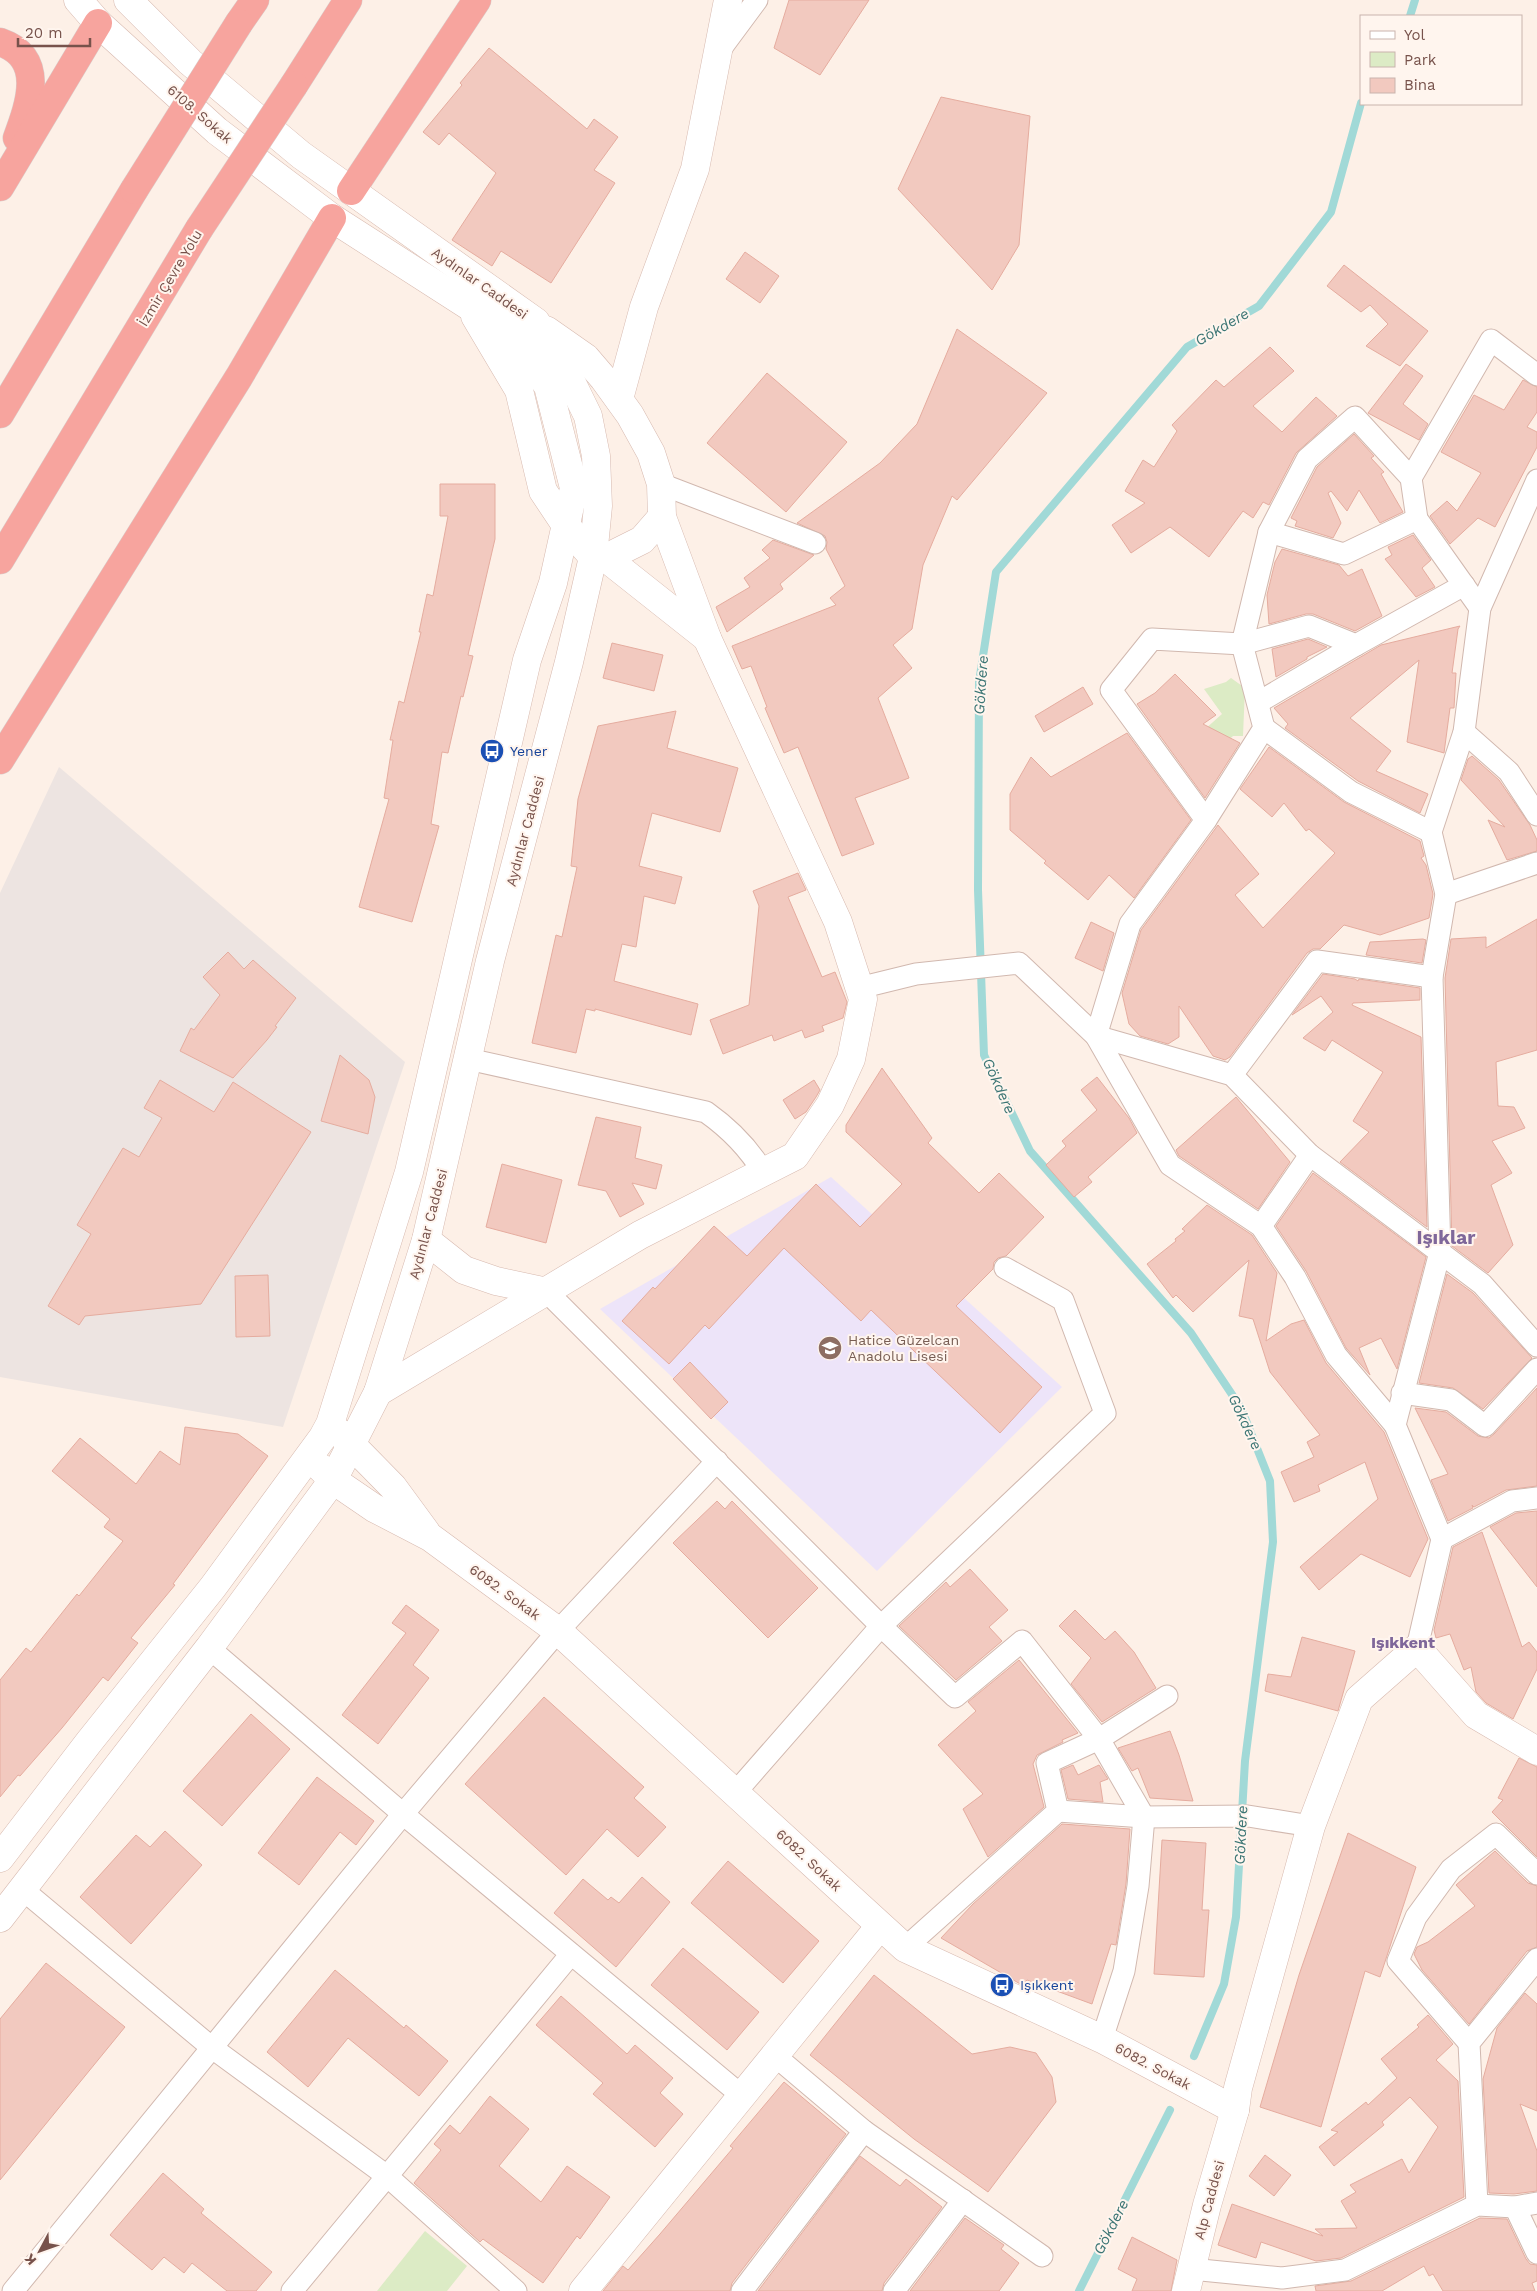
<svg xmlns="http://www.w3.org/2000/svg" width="1537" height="2291" font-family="'Work Sans',sans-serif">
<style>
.industrial{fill:#ede4e1}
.education{fill:#ede4f9}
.green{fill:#dcebc5}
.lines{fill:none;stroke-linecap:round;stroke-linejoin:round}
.stream{stroke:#a1d9d7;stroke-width:8}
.building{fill:#f2c9bf;stroke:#e5ac9f}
.street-casing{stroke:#d1b8af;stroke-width:23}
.secondary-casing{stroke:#d7b9af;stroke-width:29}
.highway-casing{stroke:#d9cfcd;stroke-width:29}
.street{stroke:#fff;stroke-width:21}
.secondary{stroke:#fff;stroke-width:28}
.highway{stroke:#f7a49e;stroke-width:28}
.highway-bridge-casing{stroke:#d9cfcd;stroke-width:29;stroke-linecap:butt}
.highway-bridge{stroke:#f7a49e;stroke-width:28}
.labels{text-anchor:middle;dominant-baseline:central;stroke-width:4;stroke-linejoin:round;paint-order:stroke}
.street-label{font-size:14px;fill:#77524b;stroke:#fff5ee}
.transit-label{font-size:14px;fill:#164399;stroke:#fff5ee;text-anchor:start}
.education-label{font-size:14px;fill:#785e54;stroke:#fff5ee;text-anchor:start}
.water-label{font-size:15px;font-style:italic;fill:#3b7574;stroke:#fff5ee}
.quarter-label{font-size:16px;font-weight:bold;fill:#7f679a;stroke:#fff5ee}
.district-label{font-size:19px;font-weight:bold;fill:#7f679a;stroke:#fff5ee}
</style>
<rect width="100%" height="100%" fill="#fdf0e7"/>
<path class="industrial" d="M59 767 405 1062 283 1427 0 1377V893Z"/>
<path class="education" d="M831 1177 1062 1387 877 1571 600 1309Z"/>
<g class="green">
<path d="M1231 678 1245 688 1243 736H1233L1210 758 1194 739 1222 714 1204 689 1226 682Z"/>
<path d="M425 2231 467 2266 447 2291H377Z"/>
</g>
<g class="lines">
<g class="stream">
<path d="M1410 16 1415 0"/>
<path d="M1194 2056 1224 1984 1236 1917 1245 1761 1273 1542 1270 1481 1241 1408 1191 1333 1030 1151 984 1055 978 890 979 682 996 572 1187 347 1259 306 1331 212 1361 103"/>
<path d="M1079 2291 1170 2110"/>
</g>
</g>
<g class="building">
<path d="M789 0H869L820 75 774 48Z"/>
<path d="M489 48 587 129 594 119 618 137 594 170 615 183 551 283 501 251 492 266 452 240 496 173 449 133 439 145 423 132 462 85 460 83Z"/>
<path d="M941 97 1030 116 1019 245 992 290 898 189Z"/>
<path d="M745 252 779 276 760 303 726 279Z"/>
<path d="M1344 265 1428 331 1400 366 1366 346 1388 324 1370 305 1361 312 1327 286Z"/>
<path d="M957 329 1047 393 957 500 952 496 923 565 912 629 893 645 912 668 878 698 909 778 855 798 874 844 842 856 798 747 784 753 765 708 767 707 751 666 742 669 732 646 836 605 830 598 845 586 826 549 827 542 825 536 797 523 880 463 917 424Z"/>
<path d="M1270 347 1294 371 1253 406 1282 432 1316 397 1337 416 1296 453 1269 505 1263 502 1253 518 1243 511 1209 557 1170 527 1131 553 1112 525 1145 503 1125 491 1143 460 1154 467 1177 431 1172 425 1216 380 1224 387Z"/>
<path d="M1406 364 1423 376 1403 404 1428 424 1419 440 1368 413Z"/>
<path d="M767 373 847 442 786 512 707 443Z"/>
<path d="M1523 380 1537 387V412L1527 427 1537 432V447L1495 527 1478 518 1450 544 1430 516 1447 501 1457 511 1481 473 1441 452 1474 395 1504 410Z"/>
<path d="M1354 434 1374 456 1371 458 1384 472 1381 474 1403 512 1380 523 1359 490 1347 511 1331 491 1328 493 1341 523 1333 538 1295 526 1297 521 1291 518 1317 467Z"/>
<path d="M440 484H495V539L468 655 473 656 463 697 461 696 448 753 442 752 431 824 439 826 412 922 359 907 389 799 384 798 393 740H390L399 701 404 703 421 632H419L427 594 433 596 448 516H440Z"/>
<path d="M1413 535 1431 560 1422 568 1435 587 1416 597 1385 559 1392 555 1388 547Z"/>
<path d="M773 540 814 555 780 584 783 589 727 632 716 607 750 587 744 578 770 558 762 550Z"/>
<path d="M1282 549 1339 565 1348 576 1362 569 1382 616 1355 631 1313 614H1306L1269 624 1267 595 1275 562Z"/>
<path d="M1460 626 1458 629 1452 673H1456L1454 708H1450L1444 753 1407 742 1419 660 1350 718 1391 751 1376 771 1428 794 1420 813 1358 781 1285 728 1288 724 1274 708 1381 645Z"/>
<path d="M1308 639 1327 647 1307 657V659L1276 677 1272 649Z"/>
<path d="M612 643 663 655 654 691 603 678Z"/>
<path d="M1175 674 1216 715 1203 724 1240 743 1205 798 1137 704 1155 693Z"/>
<path d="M1083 687 1093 704 1044 732 1035 716Z"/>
<path d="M676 711 667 748 738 768 720 832 652 813 639 866 682 877 675 904 644 896 636 947 622 944 614 981 698 1004 691 1035 595 1009V1011L586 1009 576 1053 532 1043 556 935 562 937 577 867 571 866 578 799 598 726Z"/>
<path d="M1127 733 1191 820 1134 898 1109 875 1088 900 1044 863 1046 861 1010 830V794L1031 757 1051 777Z"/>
<path d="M1269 747 1344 802 1420 841 1424 856 1421 858 1426 865 1433 894 1429 918 1380 935 1344 925 1320 949H1313L1307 953 1230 1057 1225 1060 1213 1056 1179 1006V1037L1168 1044 1140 1036 1129 1024 1122 993 1141 930 1218 825 1259 874 1235 895 1263 928 1335 853 1309 829 1306 831 1284 803 1272 817 1240 789Z"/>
<path d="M1472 756 1499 780 1530 825 1537 840V851L1507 860 1488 820 1505 827 1461 780 1468 759Z"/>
<path d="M798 873 806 890 788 897 822 977 835 972 847 1002 843 1018 822 1026 824 1031 805 1038 802 1030 774 1041 772 1035 723 1054 710 1020 749 1005 759 906 753 891Z"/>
<path d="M1537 919V1050L1496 1062 1498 1106 1514 1107 1525 1128 1492 1141 1512 1173 1491 1185 1513 1245 1488 1273 1452 1246 1445 978 1451 939 1486 937V948Z"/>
<path d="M1091 922 1114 933 1103 971 1075 958Z"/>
<path d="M1423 939 1426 940 1422 963 1366 955 1370 942Z"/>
<path d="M228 952 244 969 253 960 296 998 275 1026 277 1027 267 1040 233 1078 180 1051 191 1028 194 1030 220 995 203 977Z"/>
<path d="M1323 974 1355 979 1358 981 1359 979 1420 988V1000L1353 1003 1352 1005 1421 1037 1427 1227 1340 1162 1369 1132 1353 1121 1383 1072 1332 1040 1325 1051 1303 1038 1333 1012 1321 996 1292 1015Z"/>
<path d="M340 1055 369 1080 375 1097 368 1134 321 1121Z"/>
<path d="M882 1068 932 1138 928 1143 979 1193 999 1173 1044 1217 1006 1256 998 1258 994 1262 993 1269 956 1306 1042 1387 1000 1433 871 1310 861 1321 784 1248 709 1329 705 1325 669 1364 622 1321 653 1287 655 1289 714 1226 747 1256 816 1184 860 1227 902 1184 846 1132V1125Z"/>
<path d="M1097 1077 1129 1118 1137 1133 1088 1177 1092 1182 1074 1197 1046 1165 1066 1146 1062 1141 1097 1110 1081 1090Z"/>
<path d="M160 1080 214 1112 233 1082 311 1132 201 1304 85 1316 79 1325 48 1306 91 1234 77 1225 123 1148 139 1157 162 1118 144 1108Z"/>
<path d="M814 1080 820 1090 816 1097 806 1112 795 1119 783 1100Z"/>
<path d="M1236 1097 1290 1162 1258 1209 1179 1156 1176 1150Z"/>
<path d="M596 1117 641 1127 635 1158 662 1165 656 1189 632 1183 644 1204 620 1217 606 1191 578 1185Z"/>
<path d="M502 1164 562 1180 546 1243 486 1227Z"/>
<path d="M1313 1173 1426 1257 1397 1369 1381 1338 1359 1348 1370 1375 1346 1348 1306 1271 1276 1226Z"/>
<path d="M1207 1205 1252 1235 1277 1273 1266 1341 1291 1324 1304 1320 1326 1363 1384 1432 1428 1539 1410 1577 1361 1554 1319 1590 1300 1567 1378 1499 1365 1462 1318 1485 1320 1491 1294 1502 1281 1472 1314 1457 1307 1442 1320 1435 1270 1372 1253 1319 1239 1316 1249 1260 1193 1312 1176 1295 1173 1298 1147 1264 1176 1241 1175 1239 1185 1231 1182 1229Z"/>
<path d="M1447 1274 1473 1293 1532 1358 1483 1409 1453 1388 1419 1383Z"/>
<path d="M268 1275 270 1336 236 1337 235 1276Z"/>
<path d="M690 1362 728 1402 711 1419 673 1379Z"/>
<path d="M1537 1388V1486L1506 1490 1474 1507 1472 1505 1473 1508 1448 1521 1431 1480 1448 1474 1415 1408 1446 1412 1478 1436 1489 1438 1494 1434Z"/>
<path d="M185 1427 238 1434 268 1456 173 1584 175 1585 131 1638 138 1643 108 1681 103 1677 62 1728 20 1776 18 1775 0 1797V1680L26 1648 31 1652 77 1594 79 1596 123 1541 104 1527 110 1519 52 1471 80 1438 136 1484 160 1451 180 1465Z"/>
<path d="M717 1501 725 1509 732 1501 818 1588 768 1638 673 1543Z"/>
<path d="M1537 1511V1587L1490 1527 1516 1513Z"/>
<path d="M1482 1532 1522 1647 1529 1642 1537 1652V1669L1513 1719 1486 1703 1476 1692 1471 1667 1464 1670 1450 1634 1436 1638 1434 1630 1453 1547Z"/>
<path d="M970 1569 1008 1610 989 1627 1002 1641 956 1680 899 1626 946 1582 950 1587Z"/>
<path d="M406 1605 439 1630 413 1665 429 1678 378 1744 342 1715 406 1633 392 1623Z"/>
<path d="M1075 1610 1105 1640 1115 1631 1134 1652 1156 1688 1102 1722 1071 1684 1091 1658 1059 1626Z"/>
<path d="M1302 1637 1355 1651 1338 1711 1265 1691 1268 1674 1291 1677Z"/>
<path d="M1019 1660 1078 1733 1062 1740 1063 1742 1037 1755 1033 1764 1044 1807 988 1857 963 1809 983 1794 938 1745 976 1711 968 1702Z"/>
<path d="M544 1697 644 1787 634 1798 666 1827 638 1857 607 1829 566 1875 465 1784Z"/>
<path d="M251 1714 290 1749 222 1826 183 1791Z"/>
<path d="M1170 1731 1179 1755 1193 1801 1150 1798 1138 1768 1132 1771 1118 1748Z"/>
<path d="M1519 1758 1537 1767V1857L1492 1812 1503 1800 1498 1798Z"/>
<path d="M1073 1765 1078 1775 1099 1765 1108 1779 1100 1782 1103 1802 1068 1799 1061 1770Z"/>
<path d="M317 1777 374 1821 356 1845 340 1832 299 1885 258 1853Z"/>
<path d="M1062 1824 1130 1829 1126 1884 1116 1945 1111 1944 1092 2004 1027 1980 1022 1985 941 1938 973 1904Z"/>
<path d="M165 1831 202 1865 131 1944 80 1897 136 1835 150 1847Z"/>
<path d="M1348 1833 1416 1867 1380 1977 1365 1971 1321 2127 1260 2107 1299 1975Z"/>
<path d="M1162 1840 1206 1843 1202 1910H1209L1204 1977 1154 1974Z"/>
<path d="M1495 1851 1528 1883 1537 1886V1947L1527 1951 1469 2024 1422 1970 1414 1954 1417 1947 1428 1942 1475 1906 1456 1885Z"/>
<path d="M728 1861 819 1941 783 1983 691 1903Z"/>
<path d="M642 1877 670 1902 616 1967 554 1913 583 1879 608 1900 611 1897 619 1903Z"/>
<path d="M683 1948 759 2012 727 2050 651 1985Z"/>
<path d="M46 1963 125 2027 0 2180V2019Z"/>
<path d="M335 1970 404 2028 406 2025 448 2061 419 2096 348 2038 308 2087 267 2052Z"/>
<path d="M874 1975 972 2054 1010 2047 1036 2053 1052 2077 1056 2102 988 2192 914 2139 810 2055Z"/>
<path d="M1525 1993 1537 2004V2111L1520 2104 1537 2151V2191L1514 2194 1489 2193 1483 2079 1497 2028Z"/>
<path d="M561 1996 627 2054 635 2045 673 2078 660 2093 683 2114 655 2147 593 2094 603 2083 536 2025Z"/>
<path d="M1428 2015 1453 2044 1436 2060 1458 2081 1464 2197 1341 2258 1316 2261 1261 2242 1256 2258 1218 2245 1232 2204 1323 2236 1315 2229 1357 2228 1341 2201 1356 2192 1350 2185 1402 2159 1409 2173 1438 2127 1410 2097 1382 2122 1384 2125 1334 2166 1319 2147 1338 2132 1331 2130 1366 2102 1368 2105 1397 2078 1381 2059 1419 2027 1417 2025Z"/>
<path d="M784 2082 846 2134 732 2283 730 2291H603L623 2266 628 2270 660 2234 733 2148 730 2146Z"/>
<path d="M490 2096 529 2129 499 2166 541 2202 567 2166 610 2197 580 2239 577 2236 543 2283 483 2239 480 2242 414 2183 441 2150 434 2144 450 2125 460 2134Z"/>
<path d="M1265 2155 1291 2175 1274 2196 1249 2176Z"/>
<path d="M860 2156 900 2186 906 2179 942 2207 884 2283 882 2291H758Z"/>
<path d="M163 2173 204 2209 201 2213 272 2272 256 2291H227L192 2263 184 2273 164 2257 152 2270 110 2235Z"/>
<path d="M965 2218 1004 2245 1001 2249 1019 2263 999 2291H910Z"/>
<path d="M1480 2218 1507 2219 1526 2259 1530 2264 1537 2265V2281L1532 2283 1535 2291H1443L1433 2274 1429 2276 1424 2266 1382 2291H1316L1315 2286 1351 2281Z"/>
<path d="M1132 2237 1177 2260 1171 2291H1132L1137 2279 1118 2269Z"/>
</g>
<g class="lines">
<g class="street-casing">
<g id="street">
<path d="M720 50 757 0"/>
<path d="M1411 478 1491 340 1537 375"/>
<path d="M661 484 815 543"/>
<path d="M1269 532 1344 554 1417 519"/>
<path d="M1259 702 1356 645"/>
<path d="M1264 728 1351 792 1431 832"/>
<path d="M1464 732 1509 772 1537 815"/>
<path d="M1206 820 1111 690 1152 639 1242 644 1309 626 1356 645 1464 585"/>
<path d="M1446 894 1537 863"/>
<path d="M859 988 916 974 1019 963 1096 1036 1232 1075 1310 1155 1482 1284 1537 1346"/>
<path d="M468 1059 706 1112C730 1129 748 1147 763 1172"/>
<path d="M1232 1075 1317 961 1432 977"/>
<path d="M1261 1226 1310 1155"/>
<path d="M547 1292 881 1626 955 1697 1022 1641 1099 1739 1144 1817 1138 1886 1124 1971 1102 2039"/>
<path d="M1402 1393 1451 1400 1485 1426 1537 1369"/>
<path d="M1395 1425 1336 1355 1295 1277 1261 1226 1170 1165 1096 1036 1130 924 1206 820 1264 728 1242 644 1269 532 1307 459 1355 417 1411 478 1417 519 1480 608"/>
<path d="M1442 1539 1512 1501 1537 1498"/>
<path d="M209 1648 403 1814 741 2095"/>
<path d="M1417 1648 1442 1539 1395 1425 1440 1252 1432 977 1446 894 1431 832 1464 732 1480 608 1537 480"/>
<path d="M735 1793 881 1626 1105 1413 1063 1300 1005 1268"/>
<path d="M1058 1811 1144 1817 1248 1816 1311 1826"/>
<path d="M22 1889 211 2047 387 2176 516 2291"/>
<path d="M905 1948 1058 1811 1047 1763 1099 1739 1167 1696"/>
<path d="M1469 2043 1398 1961 1416 1917 1451 1869 1496 1834 1537 1874"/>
<path d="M774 2055 864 2131 1042 2256"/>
<path d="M1477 2205 1469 2043 1537 1959"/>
<path d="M1515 2207 1537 2253"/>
<path d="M1191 2269 1282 2278 1345 2270 1477 2205 1515 2207 1537 2203"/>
<path d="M13 2291 403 1814 558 1631 717 1461"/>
<path d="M292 2291 571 1954"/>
<path d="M742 2291 864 2131"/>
<path d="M894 2291 963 2200"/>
</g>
</g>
<g class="secondary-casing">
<g id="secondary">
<path d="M546 330 586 358 604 379 630 415 651 453 661 484 662 517 707 638"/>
<path d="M619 399 644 307 695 169 728 0"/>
<path d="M606 558 642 540 662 517"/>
<path d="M426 1240 464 1270 496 1281 547 1292"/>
<path d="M378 1392 640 1235 795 1156 830 1105 851 1059 863 999 838 922 707 638 606 558 593 557 567 527 543 491 519 390 475 316"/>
<path d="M340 1433 393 1487 426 1532"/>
<path d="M321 1468 333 1480 374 1508 430 1537 558 1631 905 1948 1102 2039 1235 2110"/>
<path d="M0 1858 89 1742 213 1587 323 1437 330 1424 409 1172 527 660 553 583 574 488 548 386 513 337 469 306 332 218 217 131 98 23 78 0"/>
<path d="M0 1918 209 1648 333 1480 378 1392 426 1240 490 961 569 662 593 557 598 506 596 456 588 416 565 369 536 322 301 155 190 62 128 0"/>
<path d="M583 2291 880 1926"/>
<path d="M1186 2291 1207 2205 1235 2110 1238 2088 1311 1826 1359 1699 1417 1648 1476 1715 1537 1751"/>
</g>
</g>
<g class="highway-casing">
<g id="highway">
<path d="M239 23 255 0"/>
<path d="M0 42C46 58 30 103 17 138"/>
<path d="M294 85 348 0"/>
<path d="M0 187 98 23"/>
<path d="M351 191 477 0"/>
<path d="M0 414 134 190"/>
<path d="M0 560 199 229"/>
<path d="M0 760 239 377 332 218"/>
</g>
</g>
<use href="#street" class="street"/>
<use href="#secondary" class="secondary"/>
<use href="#highway" class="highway"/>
<g class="highway-bridge-casing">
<g id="highway-bridge">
<path d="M134 190 239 23"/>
<path d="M199 229 294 85"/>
</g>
</g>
<use href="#highway-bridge" class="highway-bridge"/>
</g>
<defs>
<g id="bus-disc" transform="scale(1.25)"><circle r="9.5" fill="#1a4fb4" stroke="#fff5ee"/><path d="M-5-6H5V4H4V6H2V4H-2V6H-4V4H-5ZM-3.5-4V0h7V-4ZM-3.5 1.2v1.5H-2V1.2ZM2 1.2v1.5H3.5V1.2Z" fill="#fff"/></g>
<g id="school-disc" transform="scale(1.25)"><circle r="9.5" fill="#8d6e63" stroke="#fff5ee"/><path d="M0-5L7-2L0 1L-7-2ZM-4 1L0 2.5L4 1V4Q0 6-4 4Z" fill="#fff"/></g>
</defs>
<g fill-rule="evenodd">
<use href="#bus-disc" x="492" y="751"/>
<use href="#school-disc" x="830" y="1348"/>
<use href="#bus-disc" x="1002" y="1985"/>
</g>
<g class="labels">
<g class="street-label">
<text transform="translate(200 114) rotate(41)">6108. Sokak</text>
<text transform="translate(170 278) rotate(-59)">İzmir Çevre Yolu</text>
<text transform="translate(480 283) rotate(35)">Aydınlar Caddesi</text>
<text transform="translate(525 831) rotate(-75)">Aydınlar Caddesi</text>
<text transform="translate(428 1224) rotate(-75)">Aydınlar Caddesi</text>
<text transform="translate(505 1592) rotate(36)">6082. Sokak</text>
<text transform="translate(809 1860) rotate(43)">6082. Sokak</text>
<text transform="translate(1153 2066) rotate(28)">6082. Sokak</text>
<text transform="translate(1209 2200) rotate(-75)">Alp Caddesi</text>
</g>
<g class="transit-label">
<text x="510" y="751">Yener</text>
<text x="1020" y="1985">Işıkkent</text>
</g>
<g class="education-label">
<text x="848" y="1340">Hatice Güzelcan<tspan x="848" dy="16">Anadolu Lisesi</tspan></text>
</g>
<g class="water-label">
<text transform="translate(1222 327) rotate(-30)">Gökdere</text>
<text transform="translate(981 685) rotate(-86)">Gökdere</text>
<text transform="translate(999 1086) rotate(66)">Gökdere</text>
<text transform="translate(1245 1422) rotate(65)">Gökdere</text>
<text transform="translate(1241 1835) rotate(-87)">Gökdere</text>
<text transform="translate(1111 2227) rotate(-63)">Gökdere</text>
</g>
<g class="quarter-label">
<text x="1403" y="1642">Işıkkent</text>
</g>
<g class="district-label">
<text x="1446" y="1237">Işıklar</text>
</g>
</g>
<rect x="1360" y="15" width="162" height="90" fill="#fff5ee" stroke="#c9b4ad"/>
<rect x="1370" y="31" width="25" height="8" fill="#ffffff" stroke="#c9b4ad"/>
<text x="1404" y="40" font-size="15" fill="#77524b">Yol</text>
<rect x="1370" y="52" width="25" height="15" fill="#dcebc5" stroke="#c9b4ad"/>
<text x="1404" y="65" font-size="15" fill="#77524b">Park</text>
<rect x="1370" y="78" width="25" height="15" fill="#f2c9bf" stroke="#c9b4ad"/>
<text x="1404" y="90" font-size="15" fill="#77524b">Bina</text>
<g transform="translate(40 2251) rotate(229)" stroke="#fff5ee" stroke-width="4" paint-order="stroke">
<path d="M0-4L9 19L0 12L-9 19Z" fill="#77524b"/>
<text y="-8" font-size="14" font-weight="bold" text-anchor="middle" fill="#77524b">K</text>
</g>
<path d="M18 38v8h72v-8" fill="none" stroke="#77524b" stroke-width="2.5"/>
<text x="25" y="38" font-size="15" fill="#77524b" stroke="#fff5ee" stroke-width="4" paint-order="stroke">20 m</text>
</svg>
